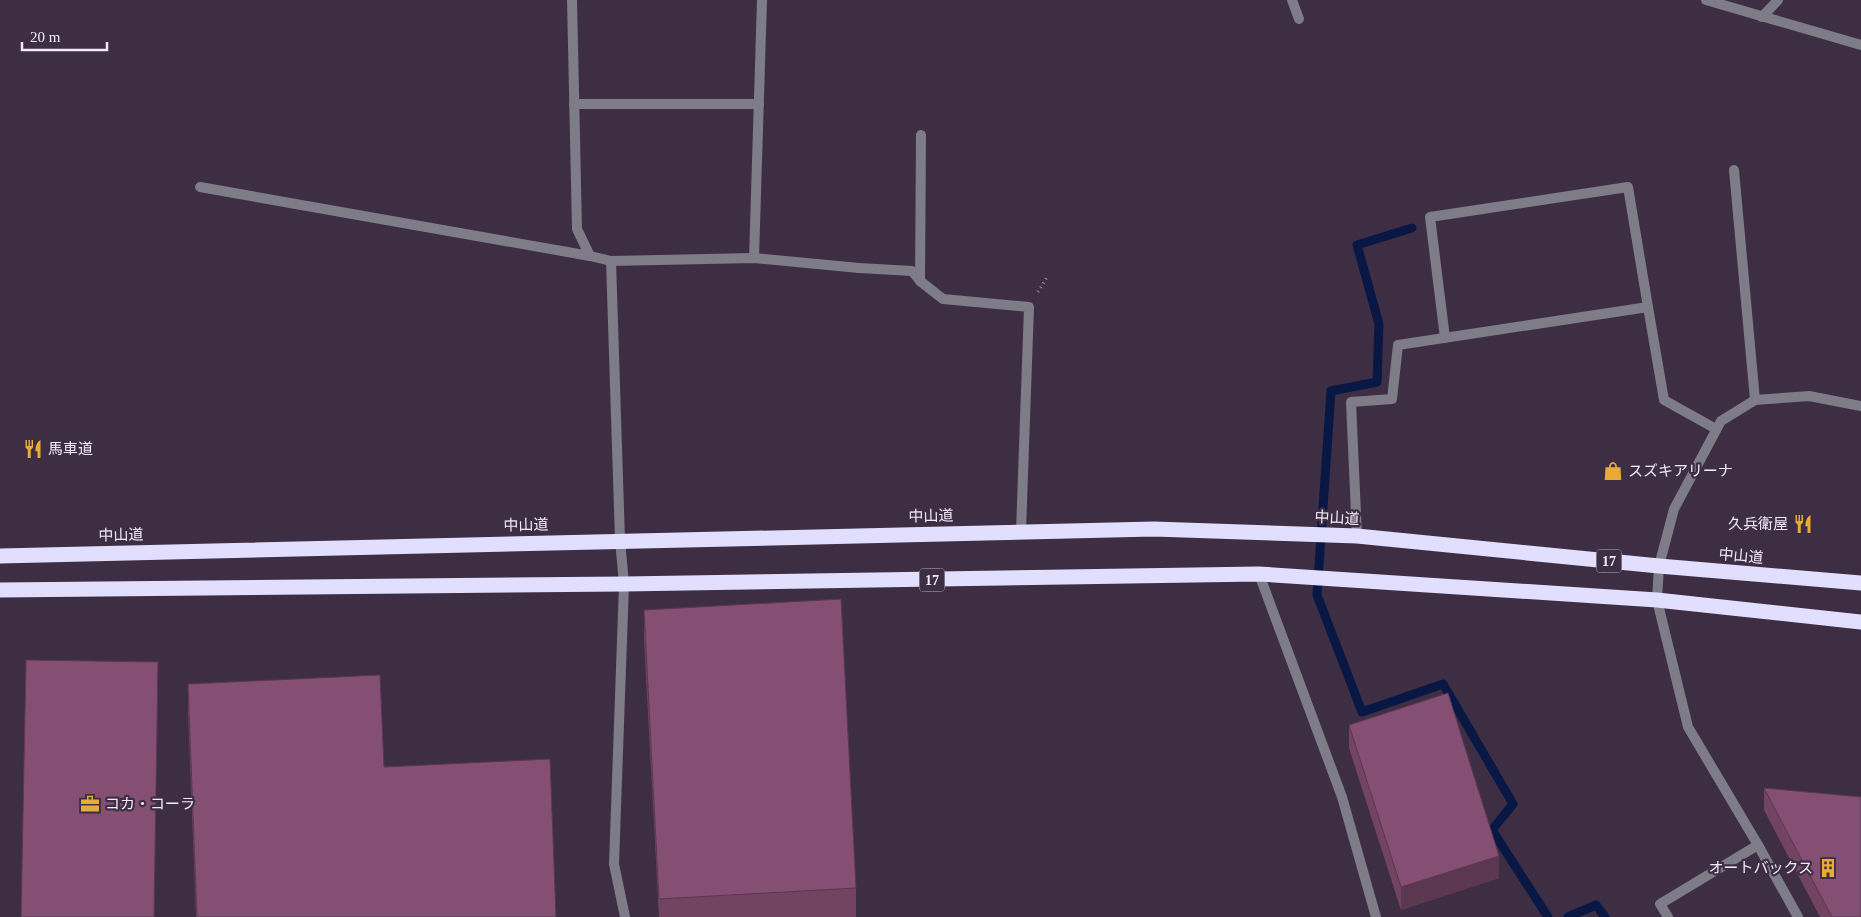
<svg xmlns="http://www.w3.org/2000/svg" width="1861" height="917" font-family="'Times New Roman','Noto Sans JP',serif">
<style>
.lines{fill:none;stroke-linecap:round;stroke-linejoin:round}
.stream{stroke:#091744;stroke-width:9}
.path{stroke:#9c90a2;stroke-width:3;stroke-dasharray:1 4;stroke-linecap:butt}
.lane{stroke:#7d7c88;stroke-width:10}
.street{stroke:#7d7c88;stroke-width:10}
.highway{stroke:#e2defd;stroke-width:15}
.wall{fill:#724462}
.shaded-wall{fill:#5c3750}
.building{fill:#844f72;stroke:#5c3750}
.labels{text-anchor:middle;dominant-baseline:central;stroke-width:4.5;stroke-linejoin:round;paint-order:stroke}
.shield{fill:#3d2e44;stroke:#bcb1c1;stroke-width:1}
.shield-label{font-size:14px;font-weight:bold;fill:#f2e9f7}
.poi-label{font-size:15px;fill:#f2e9f7;stroke:#3d2e44;text-anchor:start}
.street-label{font-size:15px;fill:#f2e9f7;stroke:#3d2e44}
</style>
<rect width="100%" height="100%" fill="#3d2e44"/>
<g class="lines">
<g class="stream">
<path d="M1412 228 1357 245 1379 324 1377 382 1331 391 1317 595 1362 712 1443 684 1513 804 1492 830 1548 917"/>
<path d="M1568 917 1596 905 1605 917"/>
</g>
<path class="path" d="M1038 292 1047 277"/>
<g class="lane">
<path d="M574 104H759"/>
<path d="M200 187 590 256"/>
<path d="M859 268 912 271 920 281 943 299 1029 307 1021 531"/>
<path d="M1668 917 1660 904 1758 845"/>
</g>
<g class="street">
<path d="M572 0 577 229 590 256 611 261 620 540 624 584 614 864 625 917"/>
<path d="M1292 0 1299 19"/>
<path d="M1706 0 1861 45"/>
<path d="M1762 17 1778 0"/>
<path d="M1734 170 1755 400"/>
<path d="M754 258 762 0"/>
<path d="M611 261 754 258 859 268"/>
<path d="M920 281 921 135"/>
<path d="M1445 338 1430 217 1628 187 1648 307"/>
<path d="M1357 536 1351 402 1392 399 1398 345 1648 307 1664 400 1716 429"/>
<path d="M1259 574 1342 797 1376 917"/>
<path d="M1798 917 1758 845 1688 727 1657 600 1659 566 1674 509 1721 421 1755 400 1809 396 1861 406"/>
</g>
<g class="highway">
<path d="M0 556 1154 529 1357 536 1659 566 1861 583"/>
<path d="M0 590 624 584 1259 574 1657 600 1861 622"/>
</g>
</g>
<g class="wall">
<path d="M644 610 856 888V917H659L644 639Z"/>
<path d="M188 684 384 767 556 917H196L188 712Z"/>
<path d="M1349 725 1499 878 1401 910 1349 748Z"/>
<path d="M1764 788 1861 917H1820L1764 810Z"/>
</g>
<path class="shaded-wall" d="M1499 856V878L1401 910V887Z"/>
<g class="building">
<path d="M841 599 856 888 659 899 644 610Z"/>
<path d="M26 660 158 662 154 917H21Z"/>
<path d="M380 675 384 767 550 759 556 917H197L188 684Z"/>
<path d="M1448 693 1499 856 1401 887 1349 725Z"/>
<path d="M1764 788 1861 797V917H1832Z"/>
</g>
<defs>
<g id="restaurant-bare" transform="scale(1.5)"><path d="M-5-6h1v4h1v-4h1v4h1v-4h1v5L-1.5 .5V6h-2V.5L-5-1ZM5-6V6H3V1.5H1.5Q1.5-4 5-6Z" fill="#e9ab38" stroke="#3d2e44" stroke-width="2.5" paint-order="stroke"/></g>
<g id="shop-bare" transform="scale(1.5)"><path d="M-5-2.5h2.3a2.7 3.5 0 0 1 5.4 0H5L5.5 6h-11ZM-1.5-2.5h3a1.5 2.3 0 0 0-3 0Z" fill="#e9ab38" stroke="#3d2e44" stroke-width="2.5" paint-order="stroke"/></g>
<g id="office-bare" transform="scale(1.5)"><path d="M-6-3h4V-5.5h4V-3h4V5H-6ZM-1-4.5V-3h2v-1.5ZM-6 0V1H6V0Z" fill="#e9ab38" stroke="#3d2e44" stroke-width="2.5" paint-order="stroke"/></g>
<g id="building-bare" transform="scale(1.5)"><path d="M-4-6H4V6H1V3H-1V6H-4ZM-2.5-4.3h1.7v1.8h-1.7ZM.8-4.3h1.7v1.8H.8ZM-2.5-1h1.7V.8h-1.7ZM.8-1h1.7V.8H.8Z" fill="#e9ab38" stroke="#3d2e44" stroke-width="2.5" paint-order="stroke"/></g>
</defs>
<g fill-rule="evenodd">
<use href="#restaurant-bare" x="33" y="449"/>
<use href="#shop-bare" x="1613" y="471"/>
<use href="#restaurant-bare" x="1803" y="524"/>
<use href="#office-bare" x="90" y="804"/>
<use href="#building-bare" x="1828" y="868"/>
</g>
<g class="labels">
<g class="shield">
<rect x="1596.5" y="549.5" width="25" height="23" rx="4"/>
<rect x="919.5" y="568.5" width="25" height="23" rx="4"/>
</g>
<g class="shield-label">
<text x="1609" y="561">17</text>
<text x="932" y="580">17</text>
</g>
<g class="poi-label">
<text x="48" y="449">馬車道</text>
<text x="1628" y="471">スズキアリーナ</text>
<text x="1788" y="524" text-anchor="end">久兵衛屋</text>
<text x="105" y="804">コカ・コーラ</text>
<text x="1813" y="868" text-anchor="end">オートバックス</text>
</g>
<g class="street-label">
<text transform="translate(931 516) rotate(-1)">中山道</text>
<text transform="translate(1337 518) rotate(3)">中山道</text>
<text transform="translate(526 525) rotate(-1)">中山道</text>
<text transform="translate(121 535) rotate(-1)">中山道</text>
<text transform="translate(1741 556) rotate(5)">中山道</text>
</g>
</g>
<path d="M22 42v8h85v-8" fill="none" stroke="#f2e9f7" stroke-width="2.5"/>
<text x="30" y="42" font-size="15" fill="#f2e9f7" stroke="#3d2e44" stroke-width="4" paint-order="stroke">20 m</text>
</svg>
